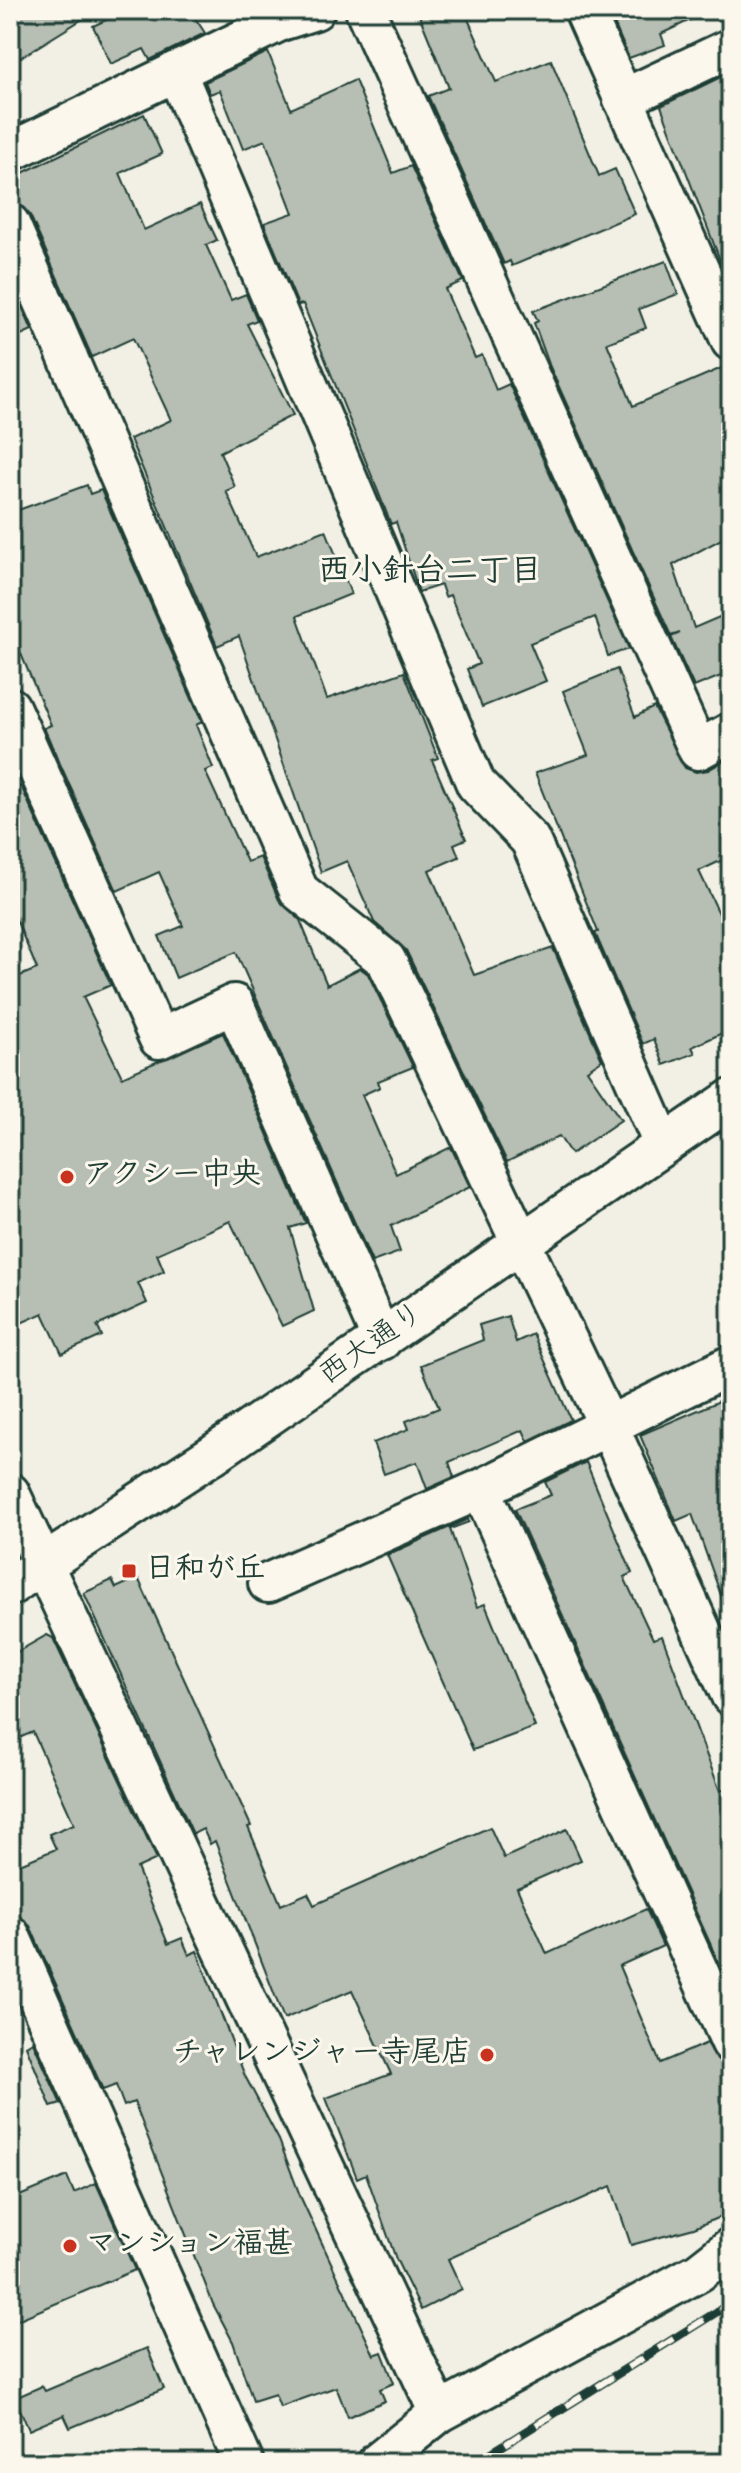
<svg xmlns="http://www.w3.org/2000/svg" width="741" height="2473" font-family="Dekko,'Klee One',sans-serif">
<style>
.building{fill:#b7beb3;stroke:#1f3d34;stroke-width:2}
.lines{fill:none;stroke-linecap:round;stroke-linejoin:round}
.minor-casing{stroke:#1f3d34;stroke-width:44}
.minor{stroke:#fbf7ec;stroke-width:38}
.rail-casing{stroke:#1f3d34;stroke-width:9}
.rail{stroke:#fbf7ec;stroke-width:6;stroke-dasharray:18;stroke-linecap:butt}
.poi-dot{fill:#c8321e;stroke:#fbf7ec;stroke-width:3}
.labels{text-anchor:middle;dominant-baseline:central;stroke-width:6;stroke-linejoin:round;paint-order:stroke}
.poi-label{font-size:30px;font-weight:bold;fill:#1f3d34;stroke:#fbf7ec;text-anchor:start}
.street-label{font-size:30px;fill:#1f3d34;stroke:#fbf7ec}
.neighbourhood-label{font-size:32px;font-weight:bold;fill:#1f3d34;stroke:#fbf7ec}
</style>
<rect width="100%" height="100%" fill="#f2f0e5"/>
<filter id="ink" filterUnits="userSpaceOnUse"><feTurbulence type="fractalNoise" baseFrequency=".0125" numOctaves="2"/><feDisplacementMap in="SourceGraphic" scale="16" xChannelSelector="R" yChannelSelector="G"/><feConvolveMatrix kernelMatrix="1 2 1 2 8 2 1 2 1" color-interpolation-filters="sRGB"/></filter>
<g filter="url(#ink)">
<g class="building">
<path d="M10 10H97L10 64Z"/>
<path d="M127 10H190L205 33 150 60 144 49 111 64 93 26Z"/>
<path d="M417 10H464L496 82 551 60 599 176 615 169 635 214 512 266 510 261 504 264 428 96 449 88Z"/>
<path d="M621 10H711L661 34 665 45 629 58 610 14Z"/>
<path d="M268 52 291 109 355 80 393 173 411 166 463 281 445 289 475 358 482 355 496 390 509 384 629 649 608 656 595 617 530 643 546 681 482 707 467 669 479 664 450 595 445 597 441 585 419 592 396 522 391 524 303 304 298 305 267 231 264 223 293 213 265 140 243 149 220 90 210 94 205 82Z"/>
<path d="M731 72V280L728 281 661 106Z"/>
<path d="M144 114 162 154 120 173 144 230 200 204 217 240 206 245 231 300 246 294 257 320 247 324 293 415 220 452 235 487 226 491 256 557 326 530 351 594 297 616 327 699 404 672 438 758 432 760 466 839 454 844 459 857 429 870 474 975 553 948 602 1060 587 1070 621 1120 571 1154 559 1136 507 1162 406 950 374 922 347 861 321 872 239 636 217 646 130 439 171 420 133 338 92 357 30 215 22 206 10 202V179Z"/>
<path d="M666 261 678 294 639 309 646 328 607 343 633 406 731 364V534L673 565 694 628 731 612V672L694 687 671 637 680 633 671 636 550 367 534 323 538 321 533 311Z"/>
<path d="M10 279 32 330 10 340Z"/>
<path d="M87 485 90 494 101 490 202 722 196 725 213 768 205 771 247 862 260 857 279 900 300 920 327 985 360 968 368 974 413 1067 378 1081 380 1087 362 1095 396 1174 451 1147 470 1187 391 1226 400 1252 372 1262 236 952 176 978 159 936 183 926 159 872 117 891 44 728 51 725 10 628V513Z"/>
<path d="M617 669 635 717 654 707 685 768 696 772 708 770 731 757V856L699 871 731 939V1029L692 1047 695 1053 664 1065 654 1039 643 1044 595 933 598 932 535 773 588 755 563 691Z"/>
<path d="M21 786 111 985 83 997 122 1077 223 1033 306 1223 290 1228 314 1311 282 1326 230 1221 157 1254 164 1271 138 1283 147 1303 97 1326 102 1336 62 1354 43 1313 10 1328V980L37 969 10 905V791Z"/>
<path d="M508 1316 516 1342 533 1334 571 1420 528 1441 523 1430 449 1462 454 1477 427 1489 417 1462 384 1474 373 1443 409 1429 406 1421 439 1408 421 1365 483 1340 479 1325Z"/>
<path d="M731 1396V1611L727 1612 692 1514 676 1521 640 1435Z"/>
<path d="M586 1462 632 1573 624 1577 653 1639 662 1636 720 1791 731 1787V1990L515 1509 551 1495 545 1482Z"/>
<path d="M468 1519 469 1522 450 1529 477 1607 485 1604 535 1727 473 1750 387 1555Z"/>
<path d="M138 1578 251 1826 248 1827 281 1905 308 1893 314 1905 490 1827 504 1858 567 1829 581 1860 517 1888 547 1954 646 1909 663 1946 619 1966 660 2063 707 2043 718 2060 731 2065V2212L694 2228 631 2245 611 2186 448 2259 462 2289 421 2310 396 2259 366 2174 357 2178 326 2098 391 2074 352 1990 284 2019 215 1841 210 1844 203 1829 193 1834 84 1593 112 1580 116 1588Z"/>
<path d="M47 1635 53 1638 157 1859 137 1868 168 1944 182 1938 189 1955 197 1951 245 2076 279 2140 301 2198 374 2355 382 2352 394 2383 380 2389 385 2401 348 2417 336 2387 280 2407 275 2394 253 2401 233 2342 213 2304 134 2102 124 2106 116 2085 103 2090 30 1926 15 1914 10 1903V1868L56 1849 49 1834 74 1824 33 1732 10 1742V1656Z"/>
<path d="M33 2042 61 2104 51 2107 26 2046Z"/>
<path d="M67 2176 74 2193 96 2183 135 2270 10 2323V2200Z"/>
<path d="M147 2348 164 2389 70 2428 64 2415 29 2430 15 2398 42 2386 45 2391Z"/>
</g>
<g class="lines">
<g class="minor-casing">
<g id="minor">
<path d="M365 10 698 750 731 732"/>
<path d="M584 10 731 341"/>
<path d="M176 71 476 784 530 840 663 1144"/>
<path d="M623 99 731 48"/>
<path d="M10 152 281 21 315 10"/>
<path d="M10 224 299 891 386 960 609 1427 731 1696"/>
<path d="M10 707 159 1039 234 1004 382 1340"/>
<path d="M481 1489 731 2043"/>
<path d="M10 1493 439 2413"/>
<path d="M268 1583 481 1489 731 1365"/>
<path d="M10 1586 212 1455 731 1099"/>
<path d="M10 1935 244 2463"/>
<path d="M377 2463 439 2413 699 2272 731 2247"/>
</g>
</g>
<use href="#minor" class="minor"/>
<g class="rail-casing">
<path id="rail" d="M475 2463 731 2303"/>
</g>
<use href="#rail" class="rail"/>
</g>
</g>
<g class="poi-dot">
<circle cx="67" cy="1177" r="8"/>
<rect x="121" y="1563" width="16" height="16" rx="4"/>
<circle cx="487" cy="2055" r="8"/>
<circle cx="70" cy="2246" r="8"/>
</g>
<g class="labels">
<g class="poi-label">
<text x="83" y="1177">アクシー中央</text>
<text x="145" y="1571">日和が丘</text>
<text x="471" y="2055" text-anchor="end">チャレンジャー寺尾店</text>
<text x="86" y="2246">マンション福甚</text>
</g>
<g class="street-label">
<text transform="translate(373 1346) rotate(-35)">西大通り</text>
</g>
<g class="neighbourhood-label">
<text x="430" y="574">西小針台二丁目</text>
</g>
</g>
<rect width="741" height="2473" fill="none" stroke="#fbf7ec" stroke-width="40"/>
<rect x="20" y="20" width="701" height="2433" fill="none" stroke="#1f3d34" stroke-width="3" filter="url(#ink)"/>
</svg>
